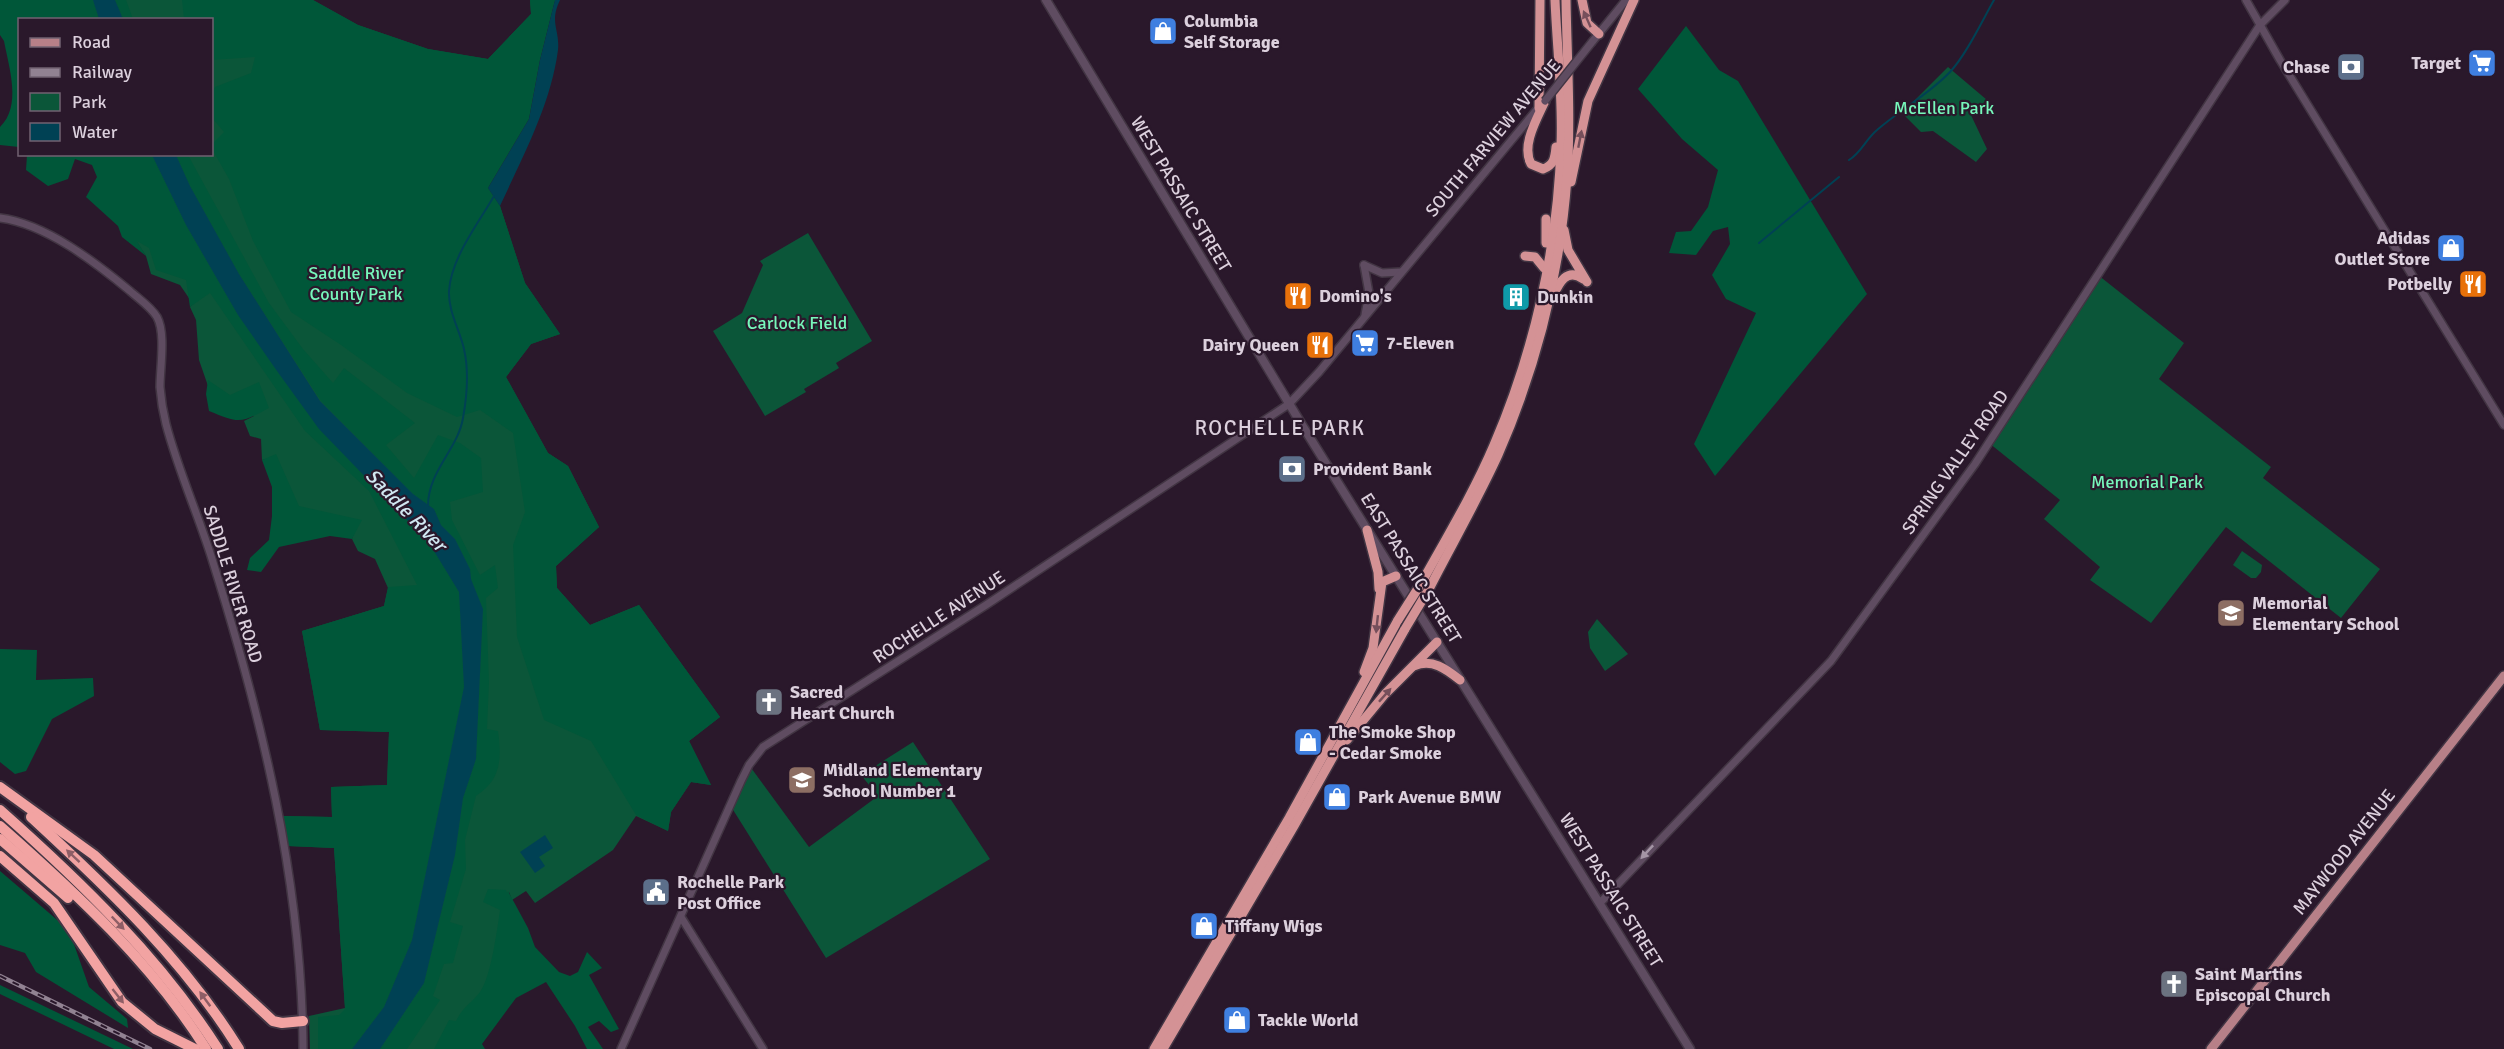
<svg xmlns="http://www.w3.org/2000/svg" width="2504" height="1049" font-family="Signika,sans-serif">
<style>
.green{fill:#0b5639}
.forest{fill:#005739}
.water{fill:#004154}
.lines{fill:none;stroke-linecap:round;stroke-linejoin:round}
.stream{stroke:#004154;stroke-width:2}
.tertiary-casing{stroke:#423543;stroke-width:10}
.secondary-casing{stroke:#423543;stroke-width:11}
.primary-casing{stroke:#423543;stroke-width:12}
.trunk-casing{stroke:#423543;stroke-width:12}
.motorway-casing{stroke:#423543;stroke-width:14}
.tertiary{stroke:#5f4c61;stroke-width:7}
.secondary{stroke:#5f4c61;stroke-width:8}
.primary{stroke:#b78088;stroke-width:9}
.trunk{stroke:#d49295;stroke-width:9}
.motorway{stroke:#f2a3a2;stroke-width:10}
.rail-casing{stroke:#918292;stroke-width:4.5}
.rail{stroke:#2a182b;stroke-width:2;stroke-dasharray:7;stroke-linecap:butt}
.tertiary-bridge-casing{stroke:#423543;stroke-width:10;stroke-linecap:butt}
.trunk-bridge-casing{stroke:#423543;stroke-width:12;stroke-linecap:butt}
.tertiary-bridge{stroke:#5f4c61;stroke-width:7}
.trunk-bridge{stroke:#d49295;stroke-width:9}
.oneway{fill:#764f5b}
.oneway2{fill:#a495a5}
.oneway3{fill:#8e5e66}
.labels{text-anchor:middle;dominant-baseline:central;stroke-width:4.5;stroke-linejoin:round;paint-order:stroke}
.poi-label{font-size:18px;font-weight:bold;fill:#dcd0dd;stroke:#2a182b;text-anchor:start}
.park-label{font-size:18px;fill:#77f7bb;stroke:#2a182b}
.street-label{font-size:18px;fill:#dcd0dd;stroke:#2a182b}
.water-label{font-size:20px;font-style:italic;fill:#d0e7f1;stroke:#2a182b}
.quarter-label{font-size:21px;letter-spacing:1.5px;fill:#dcd0dd;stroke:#2a182b}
</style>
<rect width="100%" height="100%" fill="#2a182b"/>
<g class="green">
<path d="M40 0H313L358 25 428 49 488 59 531 14 530 0H555L488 188 500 206 525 283 560 334 531 344 506 377 548 453 568 466 599 527 556 566 557 588 590 625 639 605 720 717 689 741 711 785 691 782 671 812 668 831 636 816 613 850 535 903 526 891 512 900 509 892 490 986 456 1049H310L309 1016 345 1008 334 848 288 846 283 816 332 817 331 787 387 785 389 732 320 730 302 631 384 606 388 588 375 559 358 551 352 539 354 533 348 528 291 541 266 459 262 460 261 439 250 436 244 421 254 416 216 409 199 360 196 320 190 307 193 304 180 285 151 274 146 256 129 230 104 155 212 154V20L56 19Z"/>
<path d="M1948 67 1987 100 1970 113 1987 149 1976 162 1933 131 1921 132 1902 113Z"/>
<path d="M808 233 872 341 836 363 839 368 804 389 806 392 765 416 713 331 742 313 763 265 760 261Z"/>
<path d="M2098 275 2184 343 2159 379 2271 467 2263 478 2380 569 2341 618 2226 527 2151 623 2090 580 2100 567 2044 519 2060 500 1989 443Z"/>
<path d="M2242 551 2262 565 2261 572 2256 578H2251L2233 565Z"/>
<path d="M1597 619 1628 654 1605 671 1590 648 1588 632Z"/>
<path d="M913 742 990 859 826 958 730 805 749 765 809 847 878 796 861 775Z"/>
</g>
<g class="forest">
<path d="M0 0H93L99 19 20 20 19 147 0 145V127C22 106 9 68 4 41L0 35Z"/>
<path d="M115 0H126L133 19H123Z"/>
<path d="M182 0H313L358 25 428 49 488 59 531 14 530 0H555L540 60 529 119 488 188 500 206 525 283 560 334 531 344 506 377 548 453 568 466 599 527 556 566 557 588 590 625 639 605 720 717 689 741 711 785 691 782 671 812 668 831 636 815 591 741 544 720 517 637 513 545 525 512 513 433 480 410 457 417 407 393 341 345 291 312 253 241 229 179 212 149V144L224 132 212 118V92L215 87 251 73 255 57 212 60V20L184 19Z"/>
<path d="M1686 26 1719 70 1738 81 1867 294 1715 476 1694 444 1756 313 1726 299 1712 275 1730 244 1728 227 1713 231 1696 255 1669 253 1676 232 1691 231 1708 207 1718 170 1682 139 1638 89Z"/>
<path d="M27 155H152L186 225 238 315 374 485 408 521 423 533 459 592 464 687 412 940 384 1007 352 1049H318V1017L339 1015 345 1009 334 848 288 846 283 816 332 817 331 787 387 785 389 732 320 730 302 631 384 606 388 587 417 585 369 491 305 431 210 293 190 307 186 280 156 270 149 248 137 241 146 256 122 237 118 226 86 197 97 177 92 165 75 159 68 179 48 186 26 170Z"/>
<path d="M176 155H188L269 303 303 349 333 383 344 368 415 423 386 445 414 478 438 435 460 443 481 458 483 492 450 502 452 520 480 575 495 565 498 588 486 598 489 682 487 729 498 731C502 759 501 780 476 796L465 840 466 869 450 922 463 926 453 963 444 964 433 996 440 1000 407 1049H380L424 983 455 855 463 798 476 759 483 609 471 579 470 569 455 539 441 525 434 509 413 494 321 401 239 274 190 186Z"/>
<path d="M208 380 230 395 259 382 269 408C241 423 240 424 209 411L206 394Z"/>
<path d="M276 454 299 506 362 520 352 539 330 536 279 547 261 572 247 570 250 558 269 540 272 516V487L262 460Z"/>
<path d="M0 649 37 650 36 680 93 678 94 696 52 719 26 771 15 774 0 762Z"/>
<path d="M0 871 69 930 89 987 127 1019 128 1028 36 972 25 953 0 945Z"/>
<path d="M488 889 506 890 507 893 508 891 528 928 535 947 559 972 570 976 578 972 587 952 602 968 589 975 619 1029 611 1032 599 1021 588 1027 603 1049H587L575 1026 546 982 516 998 482 1044 485 1049H434L449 1020 456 1021C464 1005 471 1004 480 992 491 977 497 930 500 910L483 902Z"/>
<path d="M0 985 133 1049H114L0 994Z"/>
</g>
<g class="water">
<path d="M93 0H115L123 19H99Z"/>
<path d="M555 0H560C549 23 560 29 558 50 551 104 523 156 500 206L488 188 529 119 540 60Z"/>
<path d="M152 155H176L190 186 239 274 320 401 413 494 434 509 441 525 455 539 470 569 471 579 483 609 476 759 463 798 455 855 424 983 380 1049H352L384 1007 412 940 464 687 459 592 423 533 408 521 319 429 277 371 238 315 186 225Z"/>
<path d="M545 835 553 848 539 857 545 866 535 873 520 852Z"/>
</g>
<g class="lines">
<g class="stream">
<path d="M1849 160C1861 153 1866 139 1877 130 1900 110 1929 94 1950 72 1966 55 1982 21 1994 0"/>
<path d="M1759 243 1839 177"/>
<path d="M428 506C428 471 458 449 463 418 467 396 469 371 464 349 460 331 448 311 449 291 451 258 478 224 494 196"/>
</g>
<g class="tertiary-casing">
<g id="tertiary">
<path d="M2246 0 2280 60 2504 425"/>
<path d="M1592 42 1626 0"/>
<path d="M0 218C46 224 95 262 130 291 139 299 151 307 157 317 166 333 160 368 160 387 161 400 163 412 166 424 178 470 198 514 212 559 262 718 302 882 303 1049"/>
<path d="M1364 265 1369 293 1365 315"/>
<path d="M1364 265 1382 273 1401 272"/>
<path d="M1600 903 1831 661 1975 464 2260 25 2285 0"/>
<path d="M681 917 763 1049"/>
<path d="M621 1049 741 781 749 765 763 747 986 605 1289 404 1319 372 1539 107"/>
</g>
</g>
<g class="secondary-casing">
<path id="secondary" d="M1046 0 1302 425 1690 1049"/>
</g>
<g class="primary-casing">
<path id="primary" d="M2211 1049 2504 676"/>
</g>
<g class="trunk-casing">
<g id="trunk">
<path d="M1582 0 1587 23 1599 34"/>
<path d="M1545 101C1537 119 1521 145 1531 164L1543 169C1554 165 1555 158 1556 147"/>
<path d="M1539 108 1540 0"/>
<path d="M1571 182 1588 101 1634 0"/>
<path d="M1546 219V243"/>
<path d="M1564 230 1568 250 1587 282"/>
<path d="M1525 256 1535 257 1544 268"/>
<path d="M1553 296C1559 283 1567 267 1583 279"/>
<path d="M1367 530 1378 572 1379 589"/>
<path d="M1422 582C1447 537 1474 492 1494 445 1534 352 1558 247 1561 145 1563 96 1557 49 1555 0"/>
<path d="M1429 589C1452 544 1477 501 1498 455 1536 368 1560 273 1567 178 1571 118 1567 59 1566 0"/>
<path d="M1414 666C1432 658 1446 669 1460 680"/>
<path d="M1364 672 1373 648 1382 582 1396 576"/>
<path d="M1347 740 1385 694 1437 642"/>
<path d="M1154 1049 1289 818 1398 620"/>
<path d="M1163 1049 1294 826 1405 629"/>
</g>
</g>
<g class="motorway-casing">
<g id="motorway">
<path d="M0 787 94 855 273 1021 282 1023 303 1021"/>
<path d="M0 810C80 881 160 958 218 1049"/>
<path d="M31 817C108 888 184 960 239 1049"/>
<path d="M0 826C76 893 152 963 206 1049"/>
<path d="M0 839 68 898"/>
<path d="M0 856 54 903 122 1002 155 1029 195 1049"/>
</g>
</g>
<use href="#tertiary" class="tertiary"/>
<use href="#secondary" class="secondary"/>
<use href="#primary" class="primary"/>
<use href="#trunk" class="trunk"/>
<use href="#motorway" class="motorway"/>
<g class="rail-casing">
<path id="rail" d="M0 976 150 1049"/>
</g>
<use href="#rail" class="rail"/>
<g class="tertiary-bridge-casing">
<path id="tertiary-bridge" d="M1545 101 1592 42"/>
</g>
<g class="trunk-bridge-casing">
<g id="trunk-bridge">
<path d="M1398 620 1422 582"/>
<path d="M1405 629 1429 589"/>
</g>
</g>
<use href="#tertiary-bridge" class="tertiary-bridge"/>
<use href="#trunk-bridge" class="trunk-bridge"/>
</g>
<defs><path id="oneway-solid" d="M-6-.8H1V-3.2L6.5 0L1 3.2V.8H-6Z" transform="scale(1.5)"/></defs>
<g class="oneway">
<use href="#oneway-solid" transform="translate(1587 19) rotate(-114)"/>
<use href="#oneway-solid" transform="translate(1580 139) rotate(-79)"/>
<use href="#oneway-solid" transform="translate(1377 624) rotate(96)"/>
<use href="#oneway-solid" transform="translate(1385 695) rotate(-48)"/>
</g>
<use class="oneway2" href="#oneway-solid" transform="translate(1647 852) rotate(133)"/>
<g class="oneway3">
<use href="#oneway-solid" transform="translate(73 856) rotate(-137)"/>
<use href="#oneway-solid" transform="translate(118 923) rotate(46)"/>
<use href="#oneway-solid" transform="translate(118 996) rotate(52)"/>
<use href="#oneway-solid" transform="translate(205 999) rotate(-126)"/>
</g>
<defs>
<g id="shop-square" transform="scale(1.5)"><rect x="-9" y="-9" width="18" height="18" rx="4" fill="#3f7fe0" stroke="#2a182b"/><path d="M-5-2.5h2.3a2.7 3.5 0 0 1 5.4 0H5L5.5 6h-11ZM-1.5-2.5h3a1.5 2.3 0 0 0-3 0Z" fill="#fff"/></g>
<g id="supermarket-square" transform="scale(1.5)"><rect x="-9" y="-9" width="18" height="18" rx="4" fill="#3f7fe0" stroke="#2a182b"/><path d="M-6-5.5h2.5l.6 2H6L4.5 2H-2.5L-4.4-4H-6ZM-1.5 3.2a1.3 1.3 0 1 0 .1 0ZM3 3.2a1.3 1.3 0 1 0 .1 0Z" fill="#fff"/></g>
<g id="bank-square" transform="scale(1.5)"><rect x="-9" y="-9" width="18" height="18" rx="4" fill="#5c6f8a" stroke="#2a182b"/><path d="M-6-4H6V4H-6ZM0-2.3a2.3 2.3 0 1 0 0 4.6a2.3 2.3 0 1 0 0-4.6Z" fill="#fff"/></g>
<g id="restaurant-square" transform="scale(1.5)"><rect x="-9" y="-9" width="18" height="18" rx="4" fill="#e8710a" stroke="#2a182b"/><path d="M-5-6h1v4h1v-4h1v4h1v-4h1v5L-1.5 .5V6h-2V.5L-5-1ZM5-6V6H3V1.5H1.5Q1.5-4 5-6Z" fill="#fff"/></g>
<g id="building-square" transform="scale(1.5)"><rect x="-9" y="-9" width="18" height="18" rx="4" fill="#0f9aa8" stroke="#2a182b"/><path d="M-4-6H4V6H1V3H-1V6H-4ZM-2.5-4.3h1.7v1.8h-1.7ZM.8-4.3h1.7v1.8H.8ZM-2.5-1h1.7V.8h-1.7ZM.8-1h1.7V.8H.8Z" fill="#fff"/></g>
<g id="school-square" transform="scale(1.5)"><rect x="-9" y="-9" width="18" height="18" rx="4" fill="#8d6e63" stroke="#2a182b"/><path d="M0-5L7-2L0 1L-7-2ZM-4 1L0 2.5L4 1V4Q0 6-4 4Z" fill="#fff"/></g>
<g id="church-square" transform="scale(1.5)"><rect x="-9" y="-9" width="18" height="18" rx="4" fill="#6b7280" stroke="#2a182b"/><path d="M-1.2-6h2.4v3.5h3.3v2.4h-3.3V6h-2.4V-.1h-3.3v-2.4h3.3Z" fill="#fff"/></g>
<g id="civic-square" transform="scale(1.5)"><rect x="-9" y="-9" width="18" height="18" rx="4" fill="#5c6f8a" stroke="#2a182b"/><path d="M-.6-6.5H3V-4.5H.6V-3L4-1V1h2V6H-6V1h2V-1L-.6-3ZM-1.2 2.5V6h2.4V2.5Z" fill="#fff"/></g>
</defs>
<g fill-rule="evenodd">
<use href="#shop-square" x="1163" y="31"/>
<use href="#supermarket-square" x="2482" y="63"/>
<use href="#bank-square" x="2351" y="67"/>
<use href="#shop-square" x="2451" y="248"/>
<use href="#restaurant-square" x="2473" y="284"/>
<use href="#restaurant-square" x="1298" y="296"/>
<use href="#building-square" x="1516" y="297"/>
<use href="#supermarket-square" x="1365" y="343"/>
<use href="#restaurant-square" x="1320" y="345"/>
<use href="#bank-square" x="1292" y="469"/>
<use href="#school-square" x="2231" y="613"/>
<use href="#church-square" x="769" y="702"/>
<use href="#shop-square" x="1308" y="742"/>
<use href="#school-square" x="802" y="780"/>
<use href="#shop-square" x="1337" y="797"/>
<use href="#civic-square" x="656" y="892"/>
<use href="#shop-square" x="1204" y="926"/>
<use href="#church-square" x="2174" y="984"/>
<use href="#shop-square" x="1237" y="1020"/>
</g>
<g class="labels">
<g class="poi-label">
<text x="1184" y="21">Columbia<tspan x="1184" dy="21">Self Storage</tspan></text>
<text x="2461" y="63" text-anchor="end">Target</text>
<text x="2330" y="67" text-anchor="end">Chase</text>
<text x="2430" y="238" text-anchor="end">Adidas<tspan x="2430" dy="21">Outlet Store</tspan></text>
<text x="2452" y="284" text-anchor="end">Potbelly</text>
<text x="1319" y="296">Domino's</text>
<text x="1537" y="297">Dunkin</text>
<text x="1386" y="343">7-Eleven</text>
<text x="1299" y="345" text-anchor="end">Dairy Queen</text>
<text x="1313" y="469">Provident Bank</text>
<text x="2252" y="603">Memorial<tspan x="2252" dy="21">Elementary School</tspan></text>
<text x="790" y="692">Sacred<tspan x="790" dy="21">Heart Church</tspan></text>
<text x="1329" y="732">The Smoke Shop<tspan x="1329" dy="21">- Cedar Smoke</tspan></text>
<text x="823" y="770">Midland Elementary<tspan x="823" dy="21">School Number 1</tspan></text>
<text x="1358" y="797">Park Avenue BMW</text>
<text x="677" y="882">Rochelle Park<tspan x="677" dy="21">Post Office</tspan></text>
<text x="1225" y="926">Tiffany Wigs</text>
<text x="2195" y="974">Saint Martins<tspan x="2195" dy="21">Episcopal Church</tspan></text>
<text x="1258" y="1020">Tackle World</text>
</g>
<g class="park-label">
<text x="1944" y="108">McEllen Park</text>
<text x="356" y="273">Saddle River<tspan x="356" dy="21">County Park</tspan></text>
<text x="797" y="323">Carlock Field</text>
<text x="2147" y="482">Memorial Park</text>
</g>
<g class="street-label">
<text transform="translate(1493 138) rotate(-50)">SOUTH FARVIEW AVENUE</text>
<text transform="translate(1181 194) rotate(59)">WEST PASSAIC STREET</text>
<text transform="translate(1955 462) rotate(-55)">SPRING VALLEY ROAD</text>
<text transform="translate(1411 568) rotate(58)">EAST PASSAIC STREET</text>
<text transform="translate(233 584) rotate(73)">SADDLE RIVER ROAD</text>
<text transform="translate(939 617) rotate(-33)">ROCHELLE AVENUE</text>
<text transform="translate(2344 852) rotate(-52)">MAYWOOD AVENUE</text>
<text transform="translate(1611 890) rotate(58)">WEST PASSAIC STREET</text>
</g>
<g class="water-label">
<text transform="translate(406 510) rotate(46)">Saddle River</text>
</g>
<g class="quarter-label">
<text x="1280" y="428">ROCHELLE PARK</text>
</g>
</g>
<rect x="18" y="18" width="195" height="138" fill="#2a182b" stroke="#716272" stroke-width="1.5"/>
<rect x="30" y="38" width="30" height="9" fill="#b78088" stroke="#716272" stroke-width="1.5"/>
<text x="72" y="48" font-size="18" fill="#dcd0dd">Road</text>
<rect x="30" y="68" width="30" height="9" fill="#918292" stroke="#716272" stroke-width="1.5"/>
<text x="72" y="78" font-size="18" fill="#dcd0dd">Railway</text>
<rect x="30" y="93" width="30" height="18" fill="#0b5639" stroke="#716272" stroke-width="1.5"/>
<text x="72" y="108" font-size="18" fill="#dcd0dd">Park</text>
<rect x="30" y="123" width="30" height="18" fill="#004154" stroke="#716272" stroke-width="1.5"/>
<text x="72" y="138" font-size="18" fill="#dcd0dd">Water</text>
</svg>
